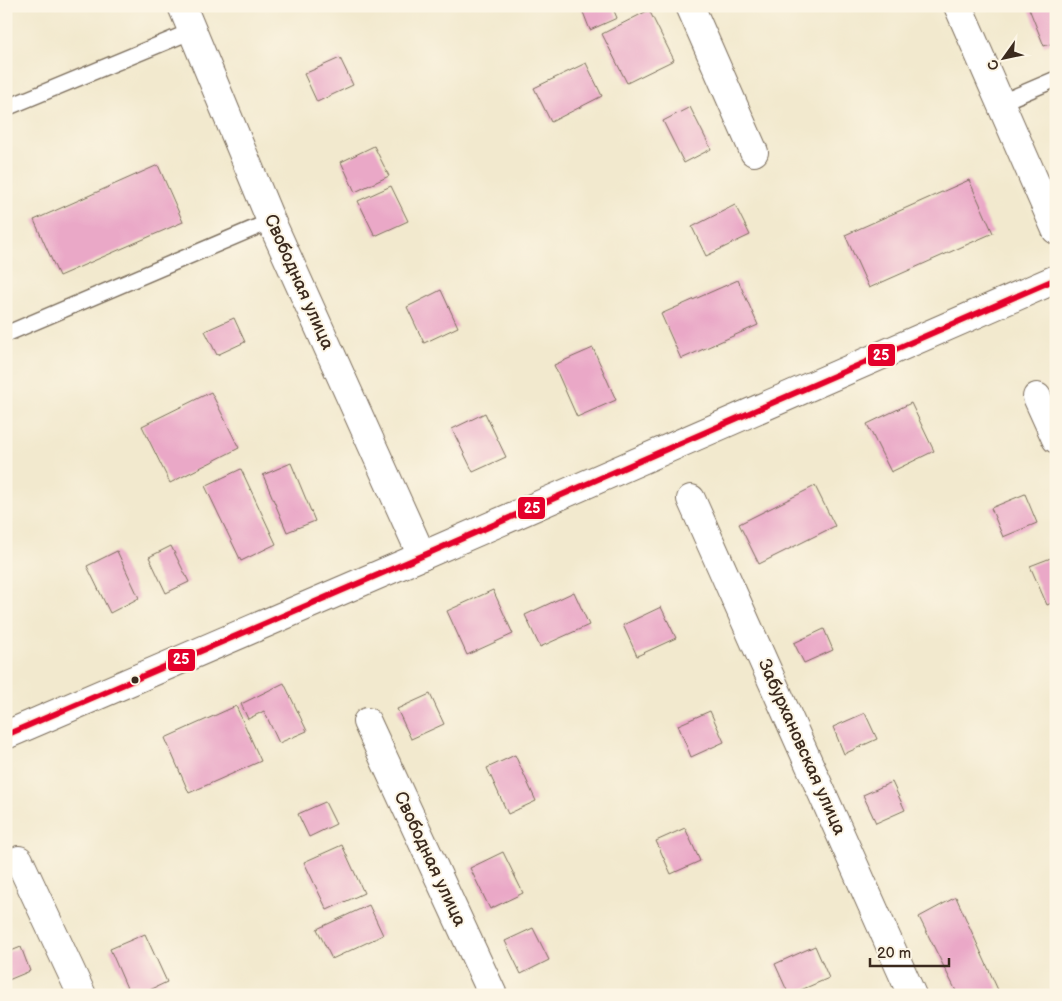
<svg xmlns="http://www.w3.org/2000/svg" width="1062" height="1001" font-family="'Balsamiq Sans',sans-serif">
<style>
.building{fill:#eaa8c7}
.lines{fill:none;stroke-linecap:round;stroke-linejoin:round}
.service-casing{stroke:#7b6d5c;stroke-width:18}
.minor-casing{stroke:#7b6d5c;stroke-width:30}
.secondary-casing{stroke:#7b6d5c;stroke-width:30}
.service{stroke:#fff;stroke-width:15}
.minor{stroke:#fff;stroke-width:28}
.secondary{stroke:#fff;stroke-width:28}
.bus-1-casing{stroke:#fcf5e5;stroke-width:10}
.bus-1{stroke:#e4002b;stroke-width:6}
.bus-dot{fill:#3b2a1e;stroke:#fcf5e5;stroke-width:2}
.labels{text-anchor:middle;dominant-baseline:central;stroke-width:4;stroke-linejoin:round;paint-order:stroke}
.street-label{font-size:18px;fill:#3b2a1e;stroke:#fcf5e5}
.line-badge{stroke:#fcf5e5;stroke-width:2}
.badge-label{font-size:14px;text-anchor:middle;font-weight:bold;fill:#fff}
</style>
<rect width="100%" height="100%" fill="#fcf5e5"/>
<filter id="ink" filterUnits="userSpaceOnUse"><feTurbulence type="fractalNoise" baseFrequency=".02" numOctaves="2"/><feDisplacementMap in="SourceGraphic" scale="10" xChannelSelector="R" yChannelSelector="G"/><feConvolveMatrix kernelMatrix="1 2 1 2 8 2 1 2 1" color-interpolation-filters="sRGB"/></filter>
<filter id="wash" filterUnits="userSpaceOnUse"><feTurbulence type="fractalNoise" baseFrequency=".0096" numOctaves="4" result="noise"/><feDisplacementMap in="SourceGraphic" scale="20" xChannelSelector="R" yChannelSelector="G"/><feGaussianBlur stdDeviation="1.12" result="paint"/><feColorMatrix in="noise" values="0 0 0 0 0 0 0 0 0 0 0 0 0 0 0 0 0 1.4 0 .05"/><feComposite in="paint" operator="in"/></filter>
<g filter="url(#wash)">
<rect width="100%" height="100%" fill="#f2e9ce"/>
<g id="blocks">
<g class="building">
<path d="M582 6H612L617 18 590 30 581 7Z"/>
<path d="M1028 6H1056V42L1044 46Z"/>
<path d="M649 10 674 60 627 83 602 34Z"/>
<path d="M340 58 353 85 317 102 304 74Z"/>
<path d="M586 63 602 96 551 122 534 88Z"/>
<path d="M690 107 711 149 684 163 663 121Z"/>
<path d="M374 146 389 176 355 192 341 162Z"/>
<path d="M158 165 183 222 59 276 34 220Z"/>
<path d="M969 180 993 233 869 288 845 235Z"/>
<path d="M391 186 408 221 375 236 358 201Z"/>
<path d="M735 205 750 235 706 256 692 227Z"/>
<path d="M738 280 758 325 681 359 661 314Z"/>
<path d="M441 290 458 327 424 343 407 307Z"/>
<path d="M234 318 245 342 217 355 205 331Z"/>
<path d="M593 348 616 400 577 417 554 365Z"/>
<path d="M211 392 239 448 170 483 142 426Z"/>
<path d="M911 403 934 451 891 472 867 424Z"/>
<path d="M485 413 506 457 473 472 452 429Z"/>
<path d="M291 463 315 521 287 532 263 475Z"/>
<path d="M241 469 276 544 241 561 205 486Z"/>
<path d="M815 486 835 526 759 564 739 524Z"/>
<path d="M1025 494 1037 523 1003 537 991 508Z"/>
<path d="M171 546 189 582 166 593 149 557Z"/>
<path d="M117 551 139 598 110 613 87 566Z"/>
<path d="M1056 556V601L1047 605 1030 566Z"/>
<path d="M493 590 513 634 467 655 447 611Z"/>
<path d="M574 592 589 625 540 647 525 615Z"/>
<path d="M661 607 676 638 637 656 623 625Z"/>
<path d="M824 629 833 650 804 663 794 643Z"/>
<path d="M284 683 307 731 279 743 264 711 248 719 241 704Z"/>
<path d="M430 694 444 724 411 739 397 709Z"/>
<path d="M236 706 261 761 189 793 165 738Z"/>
<path d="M710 711 724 742 691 757 678 725Z"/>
<path d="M865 713 877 739 844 754 833 727Z"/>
<path d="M515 755 536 801 508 814 487 768Z"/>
<path d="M892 782 905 810 876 823 863 795Z"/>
<path d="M325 802 336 824 309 837 298 814Z"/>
<path d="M685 828 700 861 671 874 656 841Z"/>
<path d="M342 845 364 893 327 910 304 862Z"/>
<path d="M503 852 523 893 490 909 470 868Z"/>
<path d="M956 897 998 990 990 995H958L919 917Z"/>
<path d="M369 905 383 935 332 959 317 929Z"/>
<path d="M533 928 549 960 521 974 505 941Z"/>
<path d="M145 934 167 982 139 995H130L110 949Z"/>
<path d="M815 946 829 978 789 995 775 964Z"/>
<path d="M21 947 30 971 6 981V953Z"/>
</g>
</g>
</g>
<g filter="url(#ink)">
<use href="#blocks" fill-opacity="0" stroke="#7b6d5c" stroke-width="1"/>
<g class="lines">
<g class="service-casing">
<g id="service">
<path d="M1000 103 1056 79"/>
<path d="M6 108 192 31"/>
<path d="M6 334 271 221"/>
</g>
</g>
<g class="minor-casing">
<g id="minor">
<path d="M182 6 271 221 422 556"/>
<path d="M690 6 754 152"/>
<path d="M958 6 1056 230"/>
<path d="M1037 397 1056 439"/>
<path d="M691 499 912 995"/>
<path d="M367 722 493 995"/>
<path d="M19 860 82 995"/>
</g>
</g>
<g class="secondary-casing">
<path id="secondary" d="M6 735 422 556 1056 279"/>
</g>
<use href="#service" class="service"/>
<use href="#minor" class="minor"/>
<use href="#secondary" class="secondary"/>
<g class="bus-1-casing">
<path id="bus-1" d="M6 735 422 556 1056 279"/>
</g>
<use href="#bus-1" class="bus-1"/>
</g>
</g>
<circle class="bus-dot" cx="135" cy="680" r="4.5"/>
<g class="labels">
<g class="street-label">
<text transform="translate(299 282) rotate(66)">Свободная улица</text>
<text transform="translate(802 747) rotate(66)">Забурхановская улица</text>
<text transform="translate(430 859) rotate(65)">Свободная улица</text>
</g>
</g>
<g class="line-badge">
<rect x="867" y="343" width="29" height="24" rx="5" fill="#e4002b"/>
<rect x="517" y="496" width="29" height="24" rx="5" fill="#e4002b"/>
<rect x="167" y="648" width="29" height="24" rx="5" fill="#e4002b"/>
</g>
<g class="badge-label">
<text x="881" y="360">25</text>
<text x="532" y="513">25</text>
<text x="181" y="664">25</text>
</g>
<rect width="1062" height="1001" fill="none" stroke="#fcf5e5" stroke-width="25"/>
<g transform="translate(1004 58) rotate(237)" stroke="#fcf5e5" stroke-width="4" paint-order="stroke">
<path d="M0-4L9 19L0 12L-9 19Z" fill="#3b2a1e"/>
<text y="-8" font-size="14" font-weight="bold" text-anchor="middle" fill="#3b2a1e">С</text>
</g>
<path d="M870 958v8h79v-8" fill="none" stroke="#3b2a1e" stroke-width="2.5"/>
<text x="877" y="958" font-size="15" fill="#3b2a1e" stroke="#fcf5e5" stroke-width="4" paint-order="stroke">20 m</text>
</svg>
